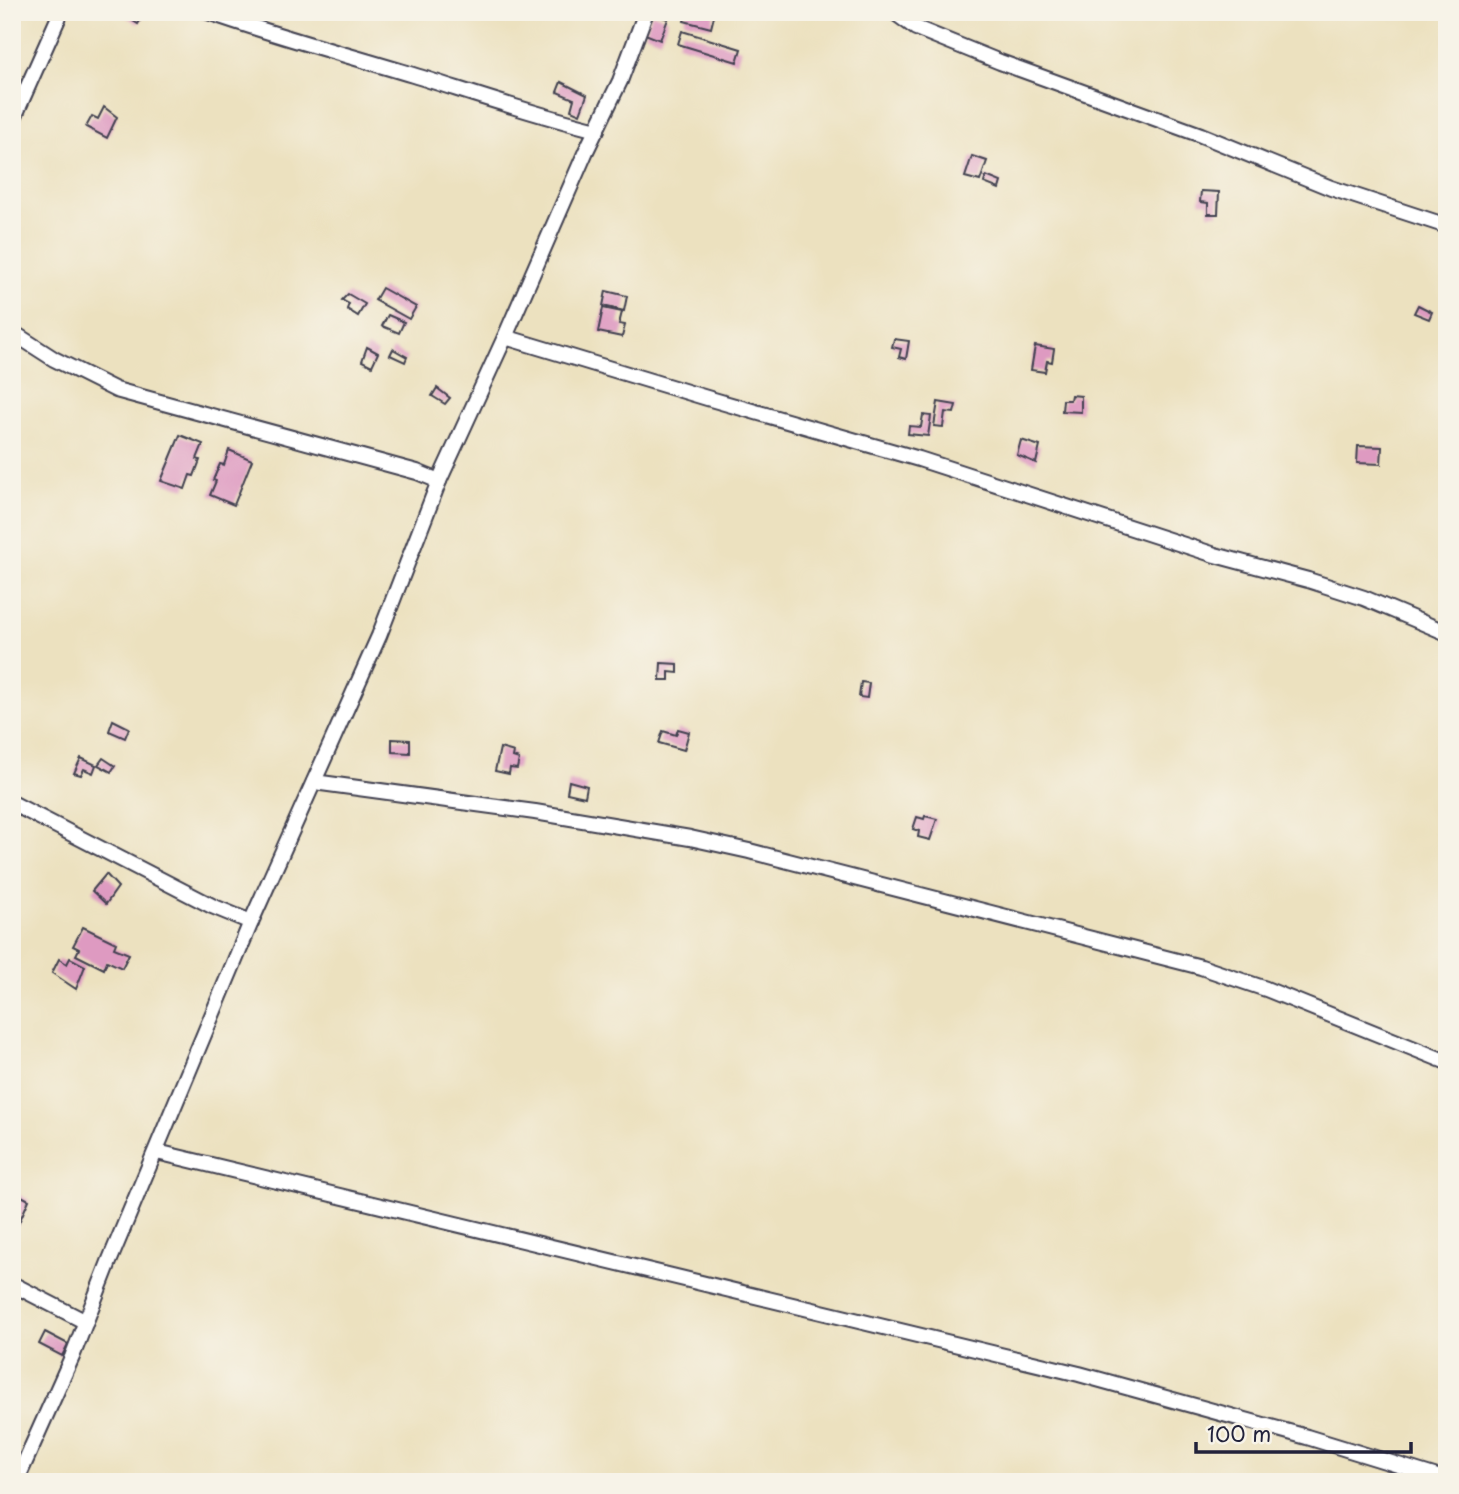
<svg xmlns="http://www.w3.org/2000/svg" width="1459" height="1494" font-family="'Playpen Sans',sans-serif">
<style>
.building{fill:#de9ac1}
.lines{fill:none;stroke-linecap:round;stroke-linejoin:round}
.street-casing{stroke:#403f4f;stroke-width:18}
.street{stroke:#fff;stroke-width:14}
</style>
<rect width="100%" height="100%" fill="#f7f3e8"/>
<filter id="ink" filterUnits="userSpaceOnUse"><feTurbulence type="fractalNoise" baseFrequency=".0143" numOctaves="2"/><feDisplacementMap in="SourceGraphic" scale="14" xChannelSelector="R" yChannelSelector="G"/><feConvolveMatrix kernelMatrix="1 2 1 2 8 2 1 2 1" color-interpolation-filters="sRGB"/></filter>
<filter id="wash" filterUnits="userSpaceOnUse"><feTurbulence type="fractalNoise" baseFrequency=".00686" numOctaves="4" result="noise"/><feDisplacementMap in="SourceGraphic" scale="28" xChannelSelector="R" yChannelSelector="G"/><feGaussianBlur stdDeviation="1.57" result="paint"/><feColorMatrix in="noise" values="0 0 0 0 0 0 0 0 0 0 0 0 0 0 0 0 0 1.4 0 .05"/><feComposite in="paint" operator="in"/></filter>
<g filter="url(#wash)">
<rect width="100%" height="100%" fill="#ece1bf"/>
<g id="blocks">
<g class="building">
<path d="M119 12H145L138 24Z"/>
<path d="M686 12H715L711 28 684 21Z"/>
<path d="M652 13 668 19 660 40 645 34Z"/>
<path d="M682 31 741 49 737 62 678 44Z"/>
<path d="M561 82 587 95 580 114 571 110 574 99 557 92Z"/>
<path d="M104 107 117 117 107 138 86 127 92 116 98 119Z"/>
<path d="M972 156 987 161 980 181 965 177Z"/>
<path d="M986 176 1001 182 999 189 984 183Z"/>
<path d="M1201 191 1219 192 1218 214H1208V203L1200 202Z"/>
<path d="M382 288 416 307 409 319 375 300Z"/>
<path d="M606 291 627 296 624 311 603 306Z"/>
<path d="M348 294 365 304 358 316 347 309 349 304 342 300Z"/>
<path d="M1418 305 1432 312 1429 319 1414 313Z"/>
<path d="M603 308 622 312 619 324 625 325 622 337 598 332Z"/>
<path d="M388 315 404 322 399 333 382 326Z"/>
<path d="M894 339 909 341 906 359 899 357 901 349 892 347Z"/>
<path d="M1035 346 1054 349 1052 362 1047 361 1045 372 1031 370Z"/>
<path d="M367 347 378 353 372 366 362 361Z"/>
<path d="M393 349 407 357 405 362 390 355Z"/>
<path d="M437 388 450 398 445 404 432 396Z"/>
<path d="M1071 395 1081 396V412L1062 411 1063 400H1070Z"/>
<path d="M938 402 956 405 954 413 945 412 943 427 934 426Z"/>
<path d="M923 415 931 416 928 436 908 434 909 426 921 427Z"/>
<path d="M180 435 203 444 197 459 200 460 194 476 190 475 185 489 161 481Z"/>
<path d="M1021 440 1040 446 1036 463 1017 455Z"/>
<path d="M1358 446 1382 447 1381 464 1357 463Z"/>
<path d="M229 450 252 460 234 505 210 495 216 481 213 480 220 464 224 465Z"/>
<path d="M661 663 678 664V673L669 672V680H660Z"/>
<path d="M861 682 869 683 867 698 859 697Z"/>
<path d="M113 720 129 728 125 738 109 731Z"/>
<path d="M678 729 689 732 684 750 659 743 663 731 676 735Z"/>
<path d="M392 739 410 740V753L392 752Z"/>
<path d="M500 748 514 752 513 757 519 759 517 769 510 768 509 774 495 771Z"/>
<path d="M81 758 96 765 93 773 84 769 81 775 74 773Z"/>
<path d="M103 758 115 766 111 772 98 765Z"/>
<path d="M569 781 587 786 585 797 567 793Z"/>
<path d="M925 816 937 819 930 840 918 837 919 831 913 829 917 817 924 819Z"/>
<path d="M106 874 118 887 106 904 92 891Z"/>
<path d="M83 927 116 943 114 948 129 954 122 968 107 961 104 969 76 955 79 949 73 946Z"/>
<path d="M70 958 85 966 76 989 52 973 59 959 67 964Z"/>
<path d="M12 1191 29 1200 12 1238Z"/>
<path d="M45 1332 68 1344 62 1356 39 1344Z"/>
</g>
</g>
</g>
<g filter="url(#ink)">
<use href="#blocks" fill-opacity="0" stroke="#403f4f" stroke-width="2"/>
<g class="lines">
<g class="street-casing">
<g id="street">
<path d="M208 12C276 36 344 54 413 75 474 94 535 115 597 130"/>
<path d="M894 12 916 28 1000 62 1201 135 1331 188 1447 226"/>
<path d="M12 122 61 12"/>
<path d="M12 332 54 359 116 390 417 472 439 481"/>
<path d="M505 337 707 398 919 459 1215 555 1308 580 1364 598 1447 633"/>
<path d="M314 782 535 812 690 838 749 851 1201 967 1266 989 1447 1062"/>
<path d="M12 803 212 906 251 922"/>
<path d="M157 1152 1079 1374 1307 1437 1447 1480"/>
<path d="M12 1284 86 1322"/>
<path d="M16 1482 72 1357 109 1262 251 922 379 636 439 481 505 337 586 151 620 81 646 12"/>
</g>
</g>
<use href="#street" class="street"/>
</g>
</g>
<rect width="1459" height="1494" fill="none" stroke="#f7f3e8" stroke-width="42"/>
<path d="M1196 1442v10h215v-10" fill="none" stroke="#22223b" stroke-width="3.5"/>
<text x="1207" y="1442" font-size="21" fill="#22223b" stroke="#f7f3e8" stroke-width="5" paint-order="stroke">100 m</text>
</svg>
